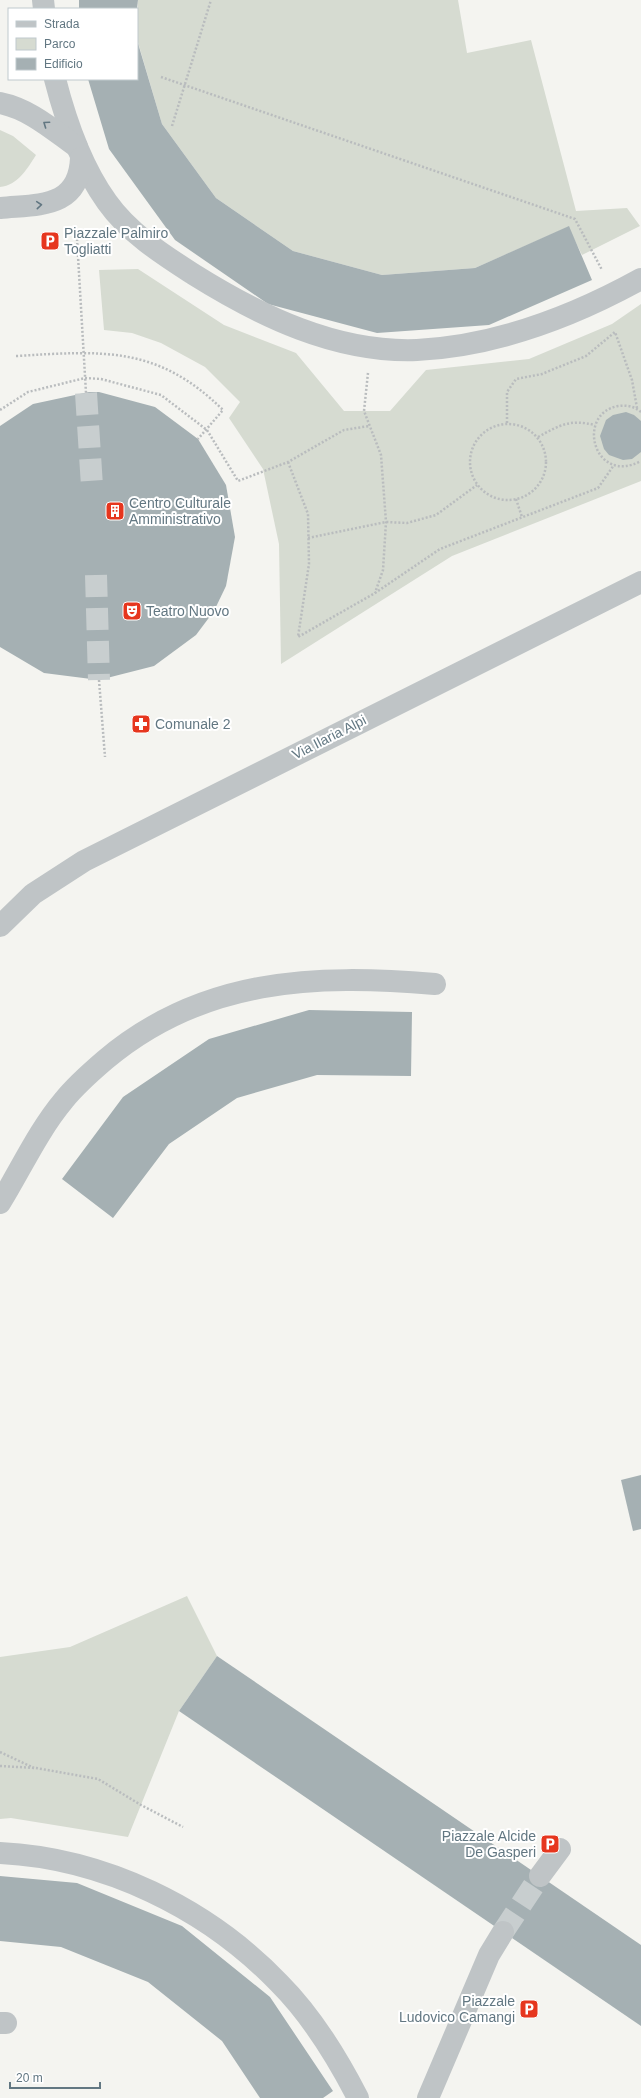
<svg xmlns="http://www.w3.org/2000/svg" width="641" height="2098" font-family="Helvetica,sans-serif">
<style>
.green{fill:#d6dbd1}
.building{fill:#a5b0b3}
.lines{fill:none;stroke-linecap:round;stroke-linejoin:round}
.minor-tunnel{stroke:#c8cecf;stroke-width:22;stroke-dasharray:22 11;stroke-linecap:butt}
.path{stroke:#b9bcbe;stroke-width:2.5;stroke-dasharray:2 2;stroke-linecap:butt}
.minor{stroke:#bfc4c6;stroke-width:22}
.oneway{stroke:#627782}
.labels{text-anchor:middle;dominant-baseline:central;stroke-width:4;stroke-linejoin:round;paint-order:stroke}
.poi-label{font-size:14px;fill:#627782;stroke:#fff;text-anchor:start}
.street-label{font-size:14px;fill:#627782;stroke:#fff}
</style>
<rect width="100%" height="100%" fill="#f4f4f0"/>
<g class="green">
<path d="M138 0H458L467 53 531 40 576 211 627 208 640 226 582 255 568 227 475 268 382 275 293 251 216 198 162 124 137 39Z"/>
<path d="M0 130 13 136 36 155C27 169 18 185 0 187Z"/>
<path d="M138 269 224 325 296 353 344 411H390L426 370 529 359 612 324 641 304V481L452 556 281 664 279 544 263 469 229 418 240 402 205 367 161 343 132 333 104 330 99 270Z"/>
<path d="M187 1596 217 1656 179 1711 128 1837 11 1818 0 1819V1657L70 1647Z"/>
</g>
<g class="building">
<path d="M79 0H138L137 9H79Z"/>
<path d="M137 40 162 124 216 198 293 251 382 275 475 268 569 226 592 280 489 325 377 333 268 304 175 240 109 149 88 79H137Z"/>
<path d="M89 392H99L155 407 198 439 226 485 235 537 226 586 214 611 196 635 154 666 99 680 44 673 0 647V426L33 404Z"/>
<path d="M626 412 634 415 641 421V452L632 459 623 460 609 455 604 449 600 436 606 420 613 415Z"/>
<path d="M309 1010 412 1012 411 1076 317 1075 237 1098 169 1144 113 1218 62 1179 123 1097 209 1039Z"/>
<path d="M641 1475V1529L633 1531 621 1480Z"/>
<path d="M217 1656 641 1945V2026L179 1711Z"/>
<path d="M0 1876 77 1883 182 1926 270 1997 333 2091 323 2098H260L222 2041 148 1982 61 1947 0 1941Z"/>
</g>
<g class="lines">
<g class="minor-tunnel">
<path d="M86 393 92 486"/>
<path d="M96 575 99 680"/>
<path d="M503 1932 540 1876"/>
</g>
<g class="path">
<path d="M161 77 575 219 602 270"/>
<path d="M172 126 211 0"/>
<path d="M77 239 86 393"/>
<path d="M16 356C102 351 157 345 223 410L198 439"/>
<path d="M368 373 364 411 381 455 386 522 383 570 375 593"/>
<path d="M0 410 28 392 85 378 101 379 161 395 207 430 238 481 288 462 344 430 369 426"/>
<path d="M641 412C634 406 626 405 618 406 575 414 594 486 641 461"/>
<path d="M507 423V392L516 379 542 374 586 356 615 332 632 380 637 408"/>
<circle cx="508" cy="462" r="38"/>
<path d="M538 437C560 425 570 419 595 425"/>
<path d="M288 462 308 514 309 564 298 637 375 593 440 549 598 488 614 465"/>
<path d="M516 499 522 517"/>
<path d="M308 538 386 522 407 523 436 515 477 485"/>
<path d="M99 680 105 757"/>
<path d="M0 1752 34 1768"/>
<path d="M0 1766 36 1768 98 1779 141 1805 183 1827"/>
</g>
<g class="minor">
<path d="M43 0 44 9"/>
<path d="M55 79C66 122 81 166 107 202 129 233 162 254 193 274 260 316 336 353 417 350 495 346 574 316 641 279"/>
<path d="M0 103C30 109 53 130 77 147"/>
<path d="M0 208C38 204 79 209 81 158"/>
<path d="M0 926 33 894 84 861 641 582"/>
<path d="M0 1203C21 1169 38 1131 64 1100 76 1085 91 1072 105 1060 202 978 315 974 435 984"/>
<path d="M0 1853C104 1858 207 1908 279 1983 312 2016 337 2057 358 2098"/>
<path d="M540 1876 560 1849"/>
<path d="M0 2023H6"/>
<path d="M428 2098 489 1955 503 1932"/>
</g>
</g>
<defs><path id="oneway-chevron" d="M-2-3.5L2.5 0L-2 3.5" fill="none" stroke-width="1.6" stroke-linecap="round" stroke-linejoin="round"/></defs>
<g class="oneway">
<use href="#oneway-chevron" transform="translate(46 124) rotate(-145)"/>
<use href="#oneway-chevron" transform="translate(39 205) rotate(-5)"/>
</g>
<defs>
<g id="parking-square" transform="scale(1)"><rect x="-9" y="-9" width="18" height="18" rx="4" fill="#e6361e" stroke="#fff"/><path d="M-3.5-5.5H1a3.5 3.5 0 0 1 0 7H-1V5.5H-3.5ZM-1-3.4V-.6H.8a1.4 1.4 0 0 0 0-2.8Z" fill="#fff"/></g>
<g id="building-square" transform="scale(1)"><rect x="-9" y="-9" width="18" height="18" rx="4" fill="#e6361e" stroke="#fff"/><path d="M-4-6H4V6H1V3H-1V6H-4ZM-2.5-4.3h1.7v1.8h-1.7ZM.8-4.3h1.7v1.8H.8ZM-2.5-1h1.7V.8h-1.7ZM.8-1h1.7V.8H.8Z" fill="#fff"/></g>
<g id="theatre-square" transform="scale(1)"><rect x="-9" y="-9" width="18" height="18" rx="4" fill="#e6361e" stroke="#fff"/><path d="M-5-5.5Q0-4 5-5.5V0Q5 5 0 6Q-5 5-5 0ZM-3.3-2.5H-1v1.5H-3.3ZM1-2.5H3.3v1.5H1ZM-2.8 1Q0 5.5 2.8 1Z" fill="#fff"/></g>
<g id="pharmacy-square" transform="scale(1)"><rect x="-9" y="-9" width="18" height="18" rx="4" fill="#e6361e" stroke="#fff"/><path d="M-2-6h4v4h4v4h-4v4h-4v-4h-4v-4h4Z" fill="#fff"/></g>
</defs>
<g fill-rule="evenodd">
<use href="#parking-square" x="50" y="241"/>
<use href="#building-square" x="115" y="511"/>
<use href="#theatre-square" x="132" y="611"/>
<use href="#pharmacy-square" x="141" y="724"/>
<use href="#parking-square" x="550" y="1844"/>
<use href="#parking-square" x="529" y="2009"/>
</g>
<g class="labels">
<g class="poi-label">
<text x="64" y="233">Piazzale Palmiro<tspan x="64" dy="16">Togliatti</tspan></text>
<text x="129" y="503">Centro Culturale<tspan x="129" dy="16">Amministrativo</tspan></text>
<text x="146" y="611">Teatro Nuovo</text>
<text x="155" y="724">Comunale 2</text>
<text x="536" y="1836" text-anchor="end">Piazzale Alcide<tspan x="536" dy="16">De Gasperi</tspan></text>
<text x="515" y="2001" text-anchor="end">Piazzale<tspan x="515" dy="16">Ludovico Camangi</tspan></text>
</g>
<g class="street-label">
<text transform="translate(329 737) rotate(-27)">Via Ilaria Alpi</text>
</g>
</g>
<rect x="8" y="8" width="130" height="72" fill="#ffffff" stroke="#c0c9cd"/>
<rect x="16" y="21" width="20" height="6" fill="#bfc4c6" stroke="#c0c9cd"/>
<text x="44" y="28" font-size="12" fill="#627782">Strada</text>
<rect x="16" y="38" width="20" height="12" fill="#d6dbd1" stroke="#c0c9cd"/>
<text x="44" y="48" font-size="12" fill="#627782">Parco</text>
<rect x="16" y="58" width="20" height="12" fill="#a5b0b3" stroke="#c0c9cd"/>
<text x="44" y="68" font-size="12" fill="#627782">Edificio</text>
<path d="M10 2082v6h90v-6" fill="none" stroke="#627782" stroke-width="2"/>
<text x="16" y="2082" font-size="12" fill="#627782" stroke="#ffffff" stroke-width="3" paint-order="stroke">20 m</text>
</svg>
